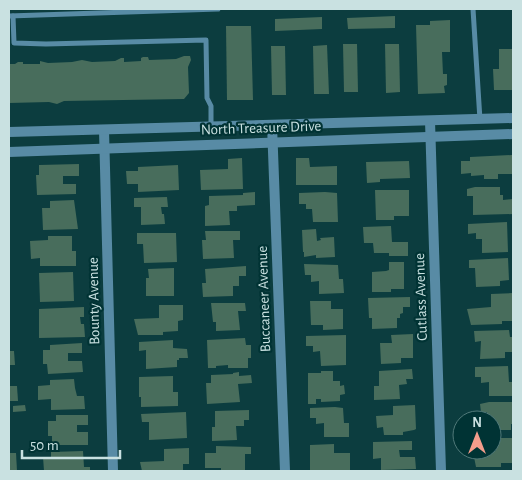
<svg xmlns="http://www.w3.org/2000/svg" width="522" height="480" font-family="'Alegreya Sans',sans-serif">
<style>
.building{fill:#486d5c}
.lines{fill:none;stroke-linecap:round;stroke-linejoin:round}
.service{stroke:#588ba5;stroke-width:5}
.minor{stroke:#588ba5;stroke-width:10}
.labels{text-anchor:middle;dominant-baseline:central;stroke-width:4.5;stroke-linejoin:round;paint-order:stroke}
.street-label{font-size:15px;fill:#c9e1e1;stroke:#003334}
</style>
<rect width="100%" height="100%" fill="#0c3d3f"/>
<g class="building">
<path d="M395 16V28L348 29 347 18Z"/>
<path d="M322 17V29L275 31V19Z"/>
<path d="M450 20V52H442L443 74H447V85L444 86 445 93 418 94 416 25H430V21Z"/>
<path d="M226 26H251L253 100H227Z"/>
<path d="M343 44H357L358 92H344Z"/>
<path d="M385 44H399L400 92 386 93Z"/>
<path d="M327 45 329 94H314L313 46Z"/>
<path d="M271 46H285L286 95H272Z"/>
<path d="M499 49H513V90H494L493 69H499Z"/>
<path d="M184 56H190L191 60 188 67 189 93 184 99 64 101 57 104 49 102 9 103V64H15L18 62H23V64H40V61L48 63 72 62 82 60 92 62 115 61 121 58H124V62L141 61V58L143 57H148L149 60 176 59Z"/>
<path d="M512 155 513 174H498V179H484V175L471 176V173L461 174V161H470V157Z"/>
<path d="M242 158 243 189 201 190 200 170 228 169V159Z"/>
<path d="M296 158H309L310 167 337 166V185H296Z"/>
<path d="M409 161 410 178 380 179V182L367 183 366 162Z"/>
<path d="M79 164V176H63V184H76V194L37 195 36 175H39V165Z"/>
<path d="M178 165 179 190 138 192V184H127L126 171H138V167Z"/>
<path d="M475 187H500V195H503V200L513 199V214L473 215V196H467V189Z"/>
<path d="M375 190H409V216H394V220H376Z"/>
<path d="M255 192V205L237 206V211H229L230 225 205 226V206L209 205V196L243 195V193Z"/>
<path d="M325 192 337 193 338 222H313L312 209H306V204H299V193Z"/>
<path d="M167 197 168 207H161L162 214H164L165 224 141 225V207H134V198Z"/>
<path d="M74 200 78 229 43 230 42 208H50V201Z"/>
<path d="M507 222 508 252 482 253V239H476V233L468 234V224Z"/>
<path d="M391 226 392 242H408V256H389V253H374L373 243H364L363 227Z"/>
<path d="M316 229 317 241 321 240 320 238 334 237 335 257 316 258V255L304 257V252H303L302 230Z"/>
<path d="M205 231H240V240H233L234 258 203 259 202 240H206Z"/>
<path d="M137 233H176L177 262 144 263 143 244H137Z"/>
<path d="M48 236H72V251H76V266H40V258L31 259 30 241 48 240Z"/>
<path d="M508 258 509 280 500 281V286L476 287 475 268H469V260Z"/>
<path d="M389 262H404V289H391V292H372V272L386 271 389 270Z"/>
<path d="M304 264 338 265 339 279H343L344 293 319 294V281L311 282V275H305Z"/>
<path d="M246 266V276H239V286H233V296L203 297 202 283H206L205 269Z"/>
<path d="M174 268V296H146V278H149L148 269Z"/>
<path d="M73 272 74 301 40 302 39 273Z"/>
<path d="M513 293V321H502V324L471 325 467 309 491 307V294Z"/>
<path d="M410 297V307H403V313L400 314V318H397V328L372 329V318H369L368 298Z"/>
<path d="M310 301H331V309H343V329L323 330V325H311Z"/>
<path d="M211 303H245L246 311H238L240 330 216 331V322H213Z"/>
<path d="M159 305H183V320L178 321V331L163 332V335H138L134 319 159 318Z"/>
<path d="M84 307V317H80L81 324H84L85 337 39 338V309Z"/>
<path d="M509 330 510 337H513V352H505V358L480 359 481 341 475 342 474 331Z"/>
<path d="M413 334V358H401V363L381 364 380 343H392L391 335Z"/>
<path d="M346 335V365L321 366 320 351 313 352V346H306V336Z"/>
<path d="M245 338 246 345H251V358H248V368H228V365L216 366V368H208L207 340Z"/>
<path d="M173 340V348L187 349 188 358H179V360H177V367L146 369V350L139 351V342Z"/>
<path d="M82 343V353H68V361H82L83 372 48 374 47 364H43V350H50V345Z"/>
<path d="M9 351H14L15 365H9Z"/>
<path d="M508 366 509 382H513V396H489V382L481 383V377H475V367Z"/>
<path d="M412 369 413 379H406L407 384 399 385 400 399 374 400V386H379V371Z"/>
<path d="M321 371H333V381H340V386L344 385 345 394 340 395V401L321 402V399H316V404H308V373H321Z"/>
<path d="M239 372V376L251 375 252 383 238 384 240 402 207 404 206 383H211V375L233 374V373Z"/>
<path d="M173 376V392H178V406L141 407V397H139V377Z"/>
<path d="M74 379 75 388 77 396H84L85 409 51 410V399L38 400V386L50 385V380Z"/>
<path d="M9 386H17L18 401H9Z"/>
<path d="M489 402H513V424H511V430H492V420H487V412H481L480 404Z"/>
<path d="M25 405 26 411 13 412V406Z"/>
<path d="M415 405 416 429 414 430 403 432V435H384L383 427 377 428 376 416 393 415V406Z"/>
<path d="M335 407 343 408 344 423H349V437H324V423L316 424V418H310V408Z"/>
<path d="M249 410V420H244V426H236L237 440 212 441V427H215V411Z"/>
<path d="M186 412 187 438 149 440V422H142L141 414Z"/>
<path d="M56 415H88V425H77V432H88V445H52V436H48V421H56Z"/>
<path d="M496 438H513V463H501V467H476L473 452 496 451Z"/>
<path d="M412 441V450H399L400 457H415L416 469 381 470V458L373 459V442Z"/>
<path d="M334 444V453H350V471L310 470V445Z"/>
<path d="M216 446 251 447V454H245V471H221V468H205V453H216Z"/>
<path d="M189 448V464H183V471H142L140 462 164 461V449Z"/>
<path d="M83 451 84 467H90V471H44L43 457H51V452Z"/>
<path d="M9 453H16L17 471H9Z"/>
</g>
<g class="lines">
<g class="service">
<path d="M473 9 480 120"/>
<path d="M9 16 218 9"/>
<path d="M13 16 14 43 46 44 206 40 207 98 211 106V126"/>
</g>
<g class="minor">
<path d="M430 121 441 471"/>
<path d="M272 125 285 471"/>
<path d="M104 130 113 471"/>
<path d="M9 132 513 118"/>
<path d="M9 152 513 134"/>
</g>
</g>
<g class="labels">
<g class="street-label">
<text transform="translate(261 128) rotate(-2)">North Treasure Drive</text>
<text transform="translate(421 297) rotate(-92)">Cutlass Avenue</text>
<text transform="translate(264 299) rotate(-92)">Buccaneer Avenue</text>
<text transform="translate(94 301) rotate(-91)">Bounty Avenue</text>
</g>
</g>
<rect width="522" height="480" fill="none" stroke="#c9e1e1" stroke-width="20"/>
<g transform="translate(477 435)"><circle r="24" fill="#003334" stroke="#507979"/>
<path d="M0-4L9 19L0 12L-9 19Z" fill="#f49d8c"/>
<text y="-8" font-size="14" font-weight="bold" text-anchor="middle" fill="#c9e1e1">N</text>
</g>
<path d="M22 450v8h98v-8" fill="none" stroke="#c9e1e1" stroke-width="2.5"/>
<text x="30" y="450" font-size="15" fill="#c9e1e1" stroke="#003334" stroke-width="4" paint-order="stroke">50 m</text>
</svg>
